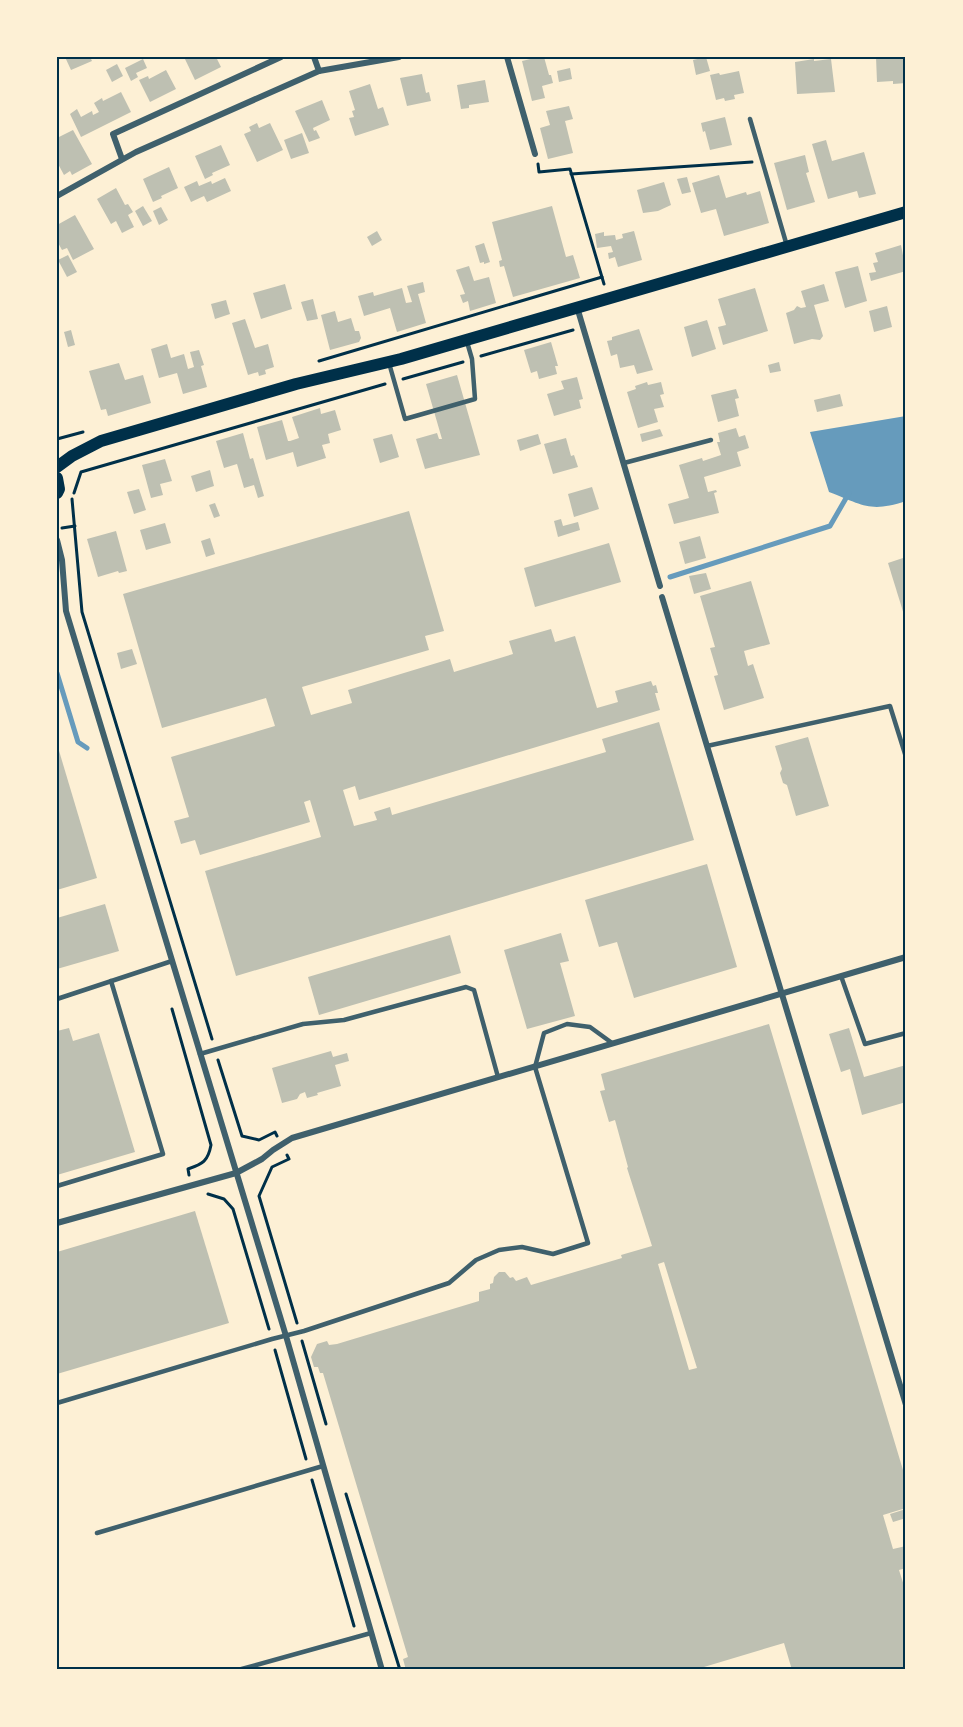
<svg xmlns="http://www.w3.org/2000/svg" width="963" height="1727" font-family="'IBM Plex Sans',sans-serif">
<style>
.water{fill:#669bbc}
.lines{fill:none;stroke-linecap:round;stroke-linejoin:round}
.stream{stroke:#669bbc;stroke-width:5}
.building{fill:#bec0b2;fill-rule:evenodd}
.path{stroke:#003049;stroke-width:3}
.service{stroke:#3f606c;stroke-width:4.5}
.minor{stroke:#3f606c;stroke-width:6}
.secondary{stroke:#003049;stroke-width:12}
.neatline{fill:none;stroke:#003049;stroke-width:2}
</style>
<rect width="100%" height="100%" fill="#fdf0d5"/>
<path class="water" d="M906 416V501C870 513 863 505 829 492L810 432Z"/>
<g class="lines">
<g class="stream">
<path d="M670 577 830 526 849 493"/>
<path d="M57 673 78 742 87 748"/>
</g>
</g>
<g class="building">
<path d="M65 57H90L92 61 71 70Z"/>
<path d="M184 57H216L221 67 195 80Z"/>
<path d="M539 57H544L549 75H551L553 83 542 86 545 98 532 101 522 61Z"/>
<path d="M706 57 710 71 696 75 693 60Z"/>
<path d="M876 57H906V83L893 84V81L877 82Z"/>
<path d="M143 59 147 68 136 73 138 77 131 81 125 68Z"/>
<path d="M814 59V61L831 59 835 92 797 94 795 62Z"/>
<path d="M117 64 123 76 112 82 106 70Z"/>
<path d="M570 68 572 79 559 82 557 71Z"/>
<path d="M166 70 176 89 150 102 139 80 148 76 149 79Z"/>
<path d="M739 71 744 93 734 95 735 99 725 101 724 98 716 100 710 75 719 73 720 75Z"/>
<path d="M422 74 426 93 429 92 431 101 407 106 400 78Z"/>
<path d="M485 80 489 102 469 105V108L461 109 457 85Z"/>
<path d="M370 84 378 109 383 107 389 125 355 136 349 118 354 117 352 111 355 110 349 91Z"/>
<path d="M121 92 131 112 81 137 70 114 77 109 81 117 92 111 93 115 99 112 94 103 102 98 103 101Z"/>
<path d="M322 100 330 120 313 128 314 131 316 130 320 138 309 142 295 111Z"/>
<path d="M569 106 573 119 565 121 573 153 548 159 540 128 550 125 546 111Z"/>
<path d="M725 117 732 145 710 150 705 131 703 132 701 123Z"/>
<path d="M257 123 259 128 270 123 283 150 257 162 244 134 251 131 249 127Z"/>
<path d="M73 130 92 164 72 175 70 171 64 175 57 162V138Z"/>
<path d="M302 133 309 153 291 159 284 140Z"/>
<path d="M826 140 832 161 864 152 876 194 859 198 857 191 828 199 812 144Z"/>
<path d="M221 145 230 165 212 173 213 175 205 179 195 156Z"/>
<path d="M805 155 809 172 806 173 815 202 787 210 774 163Z"/>
<path d="M169 167 178 188 161 196 162 198 153 202 143 179Z"/>
<path d="M719 175 726 198 746 192 747 195 760 191 769 223 724 236 716 209 701 213 692 183Z"/>
<path d="M687 177 691 192 682 194 677 179Z"/>
<path d="M225 178 231 191 207 202 204 196 191 202 184 187 197 181 199 186 211 181 212 184Z"/>
<path d="M664 182 671 205 658 211 643 213 637 190Z"/>
<path d="M116 188 125 205 128 204 133 212 128 215 134 227 122 233 116 221 111 224 97 199Z"/>
<path d="M143 206 152 221 143 226 135 211Z"/>
<path d="M552 206 566 257 573 255 580 278 513 297 504 266 500 267 499 261 502 260 492 222Z"/>
<path d="M161 207 168 220 159 225 153 211Z"/>
<path d="M75 215 94 249 73 260 67 248 62 250 57 241V225Z"/>
<path d="M377 231 382 240 372 246 367 237Z"/>
<path d="M634 231 642 260 618 267 615 257 609 259 608 253 613 252 611 246 597 248 595 234 604 232V236L615 235 616 240 623 238 622 234Z"/>
<path d="M484 243 490 262 484 264V262L480 263 475 246Z"/>
<path d="M901 245 906 271 871 281 869 273 876 272 873 263 878 262 875 253Z"/>
<path d="M68 255 77 272 67 277 58 260Z"/>
<path d="M469 266 474 281 489 277 496 303 470 311 468 301 463 303 460 295 465 294 456 270Z"/>
<path d="M858 266 867 301 845 308 835 272Z"/>
<path d="M423 282 425 292 418 294 426 323 397 332 390 308 364 316 358 296 373 292 374 296 402 288 406 303 412 302 407 286Z"/>
<path d="M285 284 292 309 261 319 253 293Z"/>
<path d="M824 284 829 301 814 305 823 336 820 340 812 339 794 344 786 313 794 310 797 306 801 308 806 307 801 291Z"/>
<path d="M755 288 768 331 723 345 718 327 726 325 718 299Z"/>
<path d="M313 299 318 319 307 321 301 302Z"/>
<path d="M226 300 230 314 215 319 211 304Z"/>
<path d="M887 306 892 327 874 332 869 311Z"/>
<path d="M335 311 338 322 351 318 355 331H359L361 338 359 342 330 350 321 315Z"/>
<path d="M245 319 255 348 268 344 274 367 265 370 266 374 259 376 258 372 248 375 232 323Z"/>
<path d="M707 320 716 349 692 357 684 327Z"/>
<path d="M639 329 653 370 637 374 634 365 620 368 617 354 611 356 607 341 612 340V337Z"/>
<path d="M71 330 75 345 68 347 64 332Z"/>
<path d="M551 342 558 366H555L557 374 539 379 537 371 531 373 524 350Z"/>
<path d="M167 344 171 358 184 354 188 369 194 367 190 352 199 350 204 365 201 366 207 387 183 394 177 373 159 378 151 349Z"/>
<path d="M779 362 781 371 770 373 768 365Z"/>
<path d="M119 363 125 380 143 375 151 403 108 416 106 409 101 410 89 371Z"/>
<path d="M457 375 480 455 425 469 416 439 437 433 439 439H442L426 384Z"/>
<path d="M577 377 583 399 579 400 581 408 554 416 547 394 564 389 561 381Z"/>
<path d="M647 382 648 385 661 382 664 394 660 395 664 407 654 409 658 422 638 428 627 392 636 389 635 386Z"/>
<path d="M736 389 739 398 735 399 739 416 718 422 711 395Z"/>
<path d="M840 394 843 406 817 412 814 400Z"/>
<path d="M320 408 321 414 335 410 341 430 328 434 330 443 322 445 326 458 297 467 293 452 266 460 257 427 282 420 288 441H290L299 438 292 417Z"/>
<path d="M736 428 739 437 745 435 749 448 737 452 741 466 704 477 708 492 716 490 717 492 714 493 719 513 674 524 668 504 689 498 679 465 702 458 703 461 721 455 717 442H720L718 433Z"/>
<path d="M660 429 663 436 642 442 640 434Z"/>
<path d="M243 433 250 459 253 458 264 496 258 498 254 485 244 488 237 464 224 468 216 441Z"/>
<path d="M392 434 399 457 380 463 373 439Z"/>
<path d="M538 434 541 444 520 451 517 440Z"/>
<path d="M566 438 571 456 574 455 578 467 553 474 544 444Z"/>
<path d="M165 459 172 481 160 484 163 495 151 498 142 465Z"/>
<path d="M210 470 214 486 196 492 191 476Z"/>
<path d="M592 487 599 509 574 517 568 494Z"/>
<path d="M139 489 146 510 134 514 127 492Z"/>
<path d="M215 503 220 516 214 518 209 505Z"/>
<path d="M409 511 444 631 425 636 429 650 302 687 311 715 352 703 348 690 450 659 454 672 513 654 509 641 551 629 555 642 575 636 597 708 618 702 615 691 651 681 653 686 656 685 658 693H655L660 710 359 800 355 786 343 790 354 826 377 820 374 812 390 807 392 815 606 752 602 739 659 722 694 840 236 976 205 871 321 837 310 800 304 802 310 822 200 855 195 840 181 844 174 821 189 817 171 757 275 726 266 698 162 728 123 594Z"/>
<path d="M561 519 563 526 578 522 580 530 558 537 554 521Z"/>
<path d="M165 523 171 543 146 550 140 530Z"/>
<path d="M116 531 127 571 119 573 118 571 98 577 87 539Z"/>
<path d="M700 536 706 558 685 564 679 542Z"/>
<path d="M210 538 215 554 206 557 201 541Z"/>
<path d="M609 543 621 582 535 607 524 568Z"/>
<path d="M906 557V618H905L888 563Z"/>
<path d="M706 573 711 589 694 594 689 576Z"/>
<path d="M751 581 770 644 744 651 748 666 753 664 764 698 724 710 714 676 718 675 710 648 715 647 700 596Z"/>
<path d="M132 649 137 664 121 669 117 653Z"/>
<path d="M808 737 829 806 796 816 787 785 783 783 780 773 782 769 775 746Z"/>
<path d="M57 744 97 878 57 890Z"/>
<path d="M707 864 737 967 634 998 617 942 599 947 585 900Z"/>
<path d="M105 904 119 951 57 969V918Z"/>
<path d="M561 933 569 961 560 963 575 1016 527 1029 504 950Z"/>
<path d="M450 935 461 973 319 1015 308 977Z"/>
<path d="M769 1024 906 1480V1508L883 1515 893 1549 906 1546V1568L899 1570 906 1592V1670H792L784 1643 694 1670H406L403 1659 408 1657 323 1373H320L318 1367H314L311 1357 317 1344 327 1341 329 1345 337 1344 479 1301V1292L490 1289V1284L493 1283 494 1277 499 1272H505L510 1278 513 1277 516 1281 527 1277 531 1285 622 1258 621 1255 652 1246 627 1168 628 1167 615 1120 609 1122 600 1091 605 1090 601 1074ZM664 1262 697 1368 689 1370 658 1264Z"/>
<path d="M69 1028 73 1041 99 1033 135 1152 57 1175V1031Z"/>
<path d="M849 1028 864 1077 906 1065V1102L862 1115 850 1069 841 1072 829 1034Z"/>
<path d="M331 1051 333 1057 347 1053 349 1061 335 1065 341 1086 317 1093 318 1095 307 1098 305 1092 300 1094 297 1099 282 1103 272 1068Z"/>
<path d="M195 1211 229 1323 57 1374V1252Z"/>
<path d="M906 1509V1518L893 1522 890 1514Z"/>
</g>
<g class="lines">
<g class="path">
<path d="M538 164 539 172 570 169 604 284"/>
<path d="M571 174 752 162"/>
<path d="M481 356 573 330"/>
<path d="M319 361 602 277"/>
<path d="M403 379 463 362"/>
<path d="M57 439 83 432"/>
<path d="M74 493 81 472 385 384"/>
<path d="M72 499 82 612 212 1039"/>
<path d="M62 528 75 526"/>
<path d="M172 1009 211 1145C208 1161 203 1164 188 1169L189 1175"/>
<path d="M218 1060 242 1136 259 1140 275 1132 277 1136"/>
<path d="M287 1155 289 1159 272 1167 259 1196 297 1323"/>
<path d="M208 1194 224 1199 233 1209 269 1329"/>
<path d="M302 1341 326 1424"/>
<path d="M275 1350 306 1459"/>
<path d="M312 1480 354 1626"/>
<path d="M346 1494 400 1670"/>
</g>
<g class="service">
<path d="M750 119 787 246"/>
<path d="M389 363 405 419 475 399 472 359 467 342"/>
<path d="M624 463 711 440"/>
<path d="M707 746 890 706 906 757"/>
<path d="M841 976 865 1044 906 1033"/>
<path d="M57 999 172 961"/>
<path d="M200 1054 303 1024 344 1020 466 987 474 990 498 1077"/>
<path d="M57 1186 163 1154 111 981"/>
<path d="M57 1403 272 1339 304 1331 449 1283 476 1260 499 1250 522 1247 553 1254 588 1243 535 1067 544 1033 567 1024 590 1027 612 1043"/>
<path d="M97 1533 323 1466"/>
<path d="M238 1670 371 1633"/>
</g>
<g class="minor">
<path d="M507 57 535 154"/>
<path d="M319 71 399 57"/>
<path d="M122 159 113 134 281 57"/>
<path d="M57 196 136 152 319 71 314 57"/>
<path d="M577 307 660 586"/>
<path d="M57 540 62 560 66 611 286 1336 382 1670"/>
<path d="M662 597 906 1405"/>
<path d="M57 1223 236 1173 262 1159 273 1150 292 1138 906 957"/>
</g>
<g class="secondary">
<path d="M57 467 72 456 101 441 296 384 401 359 906 212"/>
<path d="M57 478 59 489 57 493"/>
</g>
</g>
<rect width="963" height="1727" fill="none" stroke="#fdf0d5" stroke-width="117"/>
<rect x="58" y="58" width="846" height="1610" class="neatline"/>
</svg>
